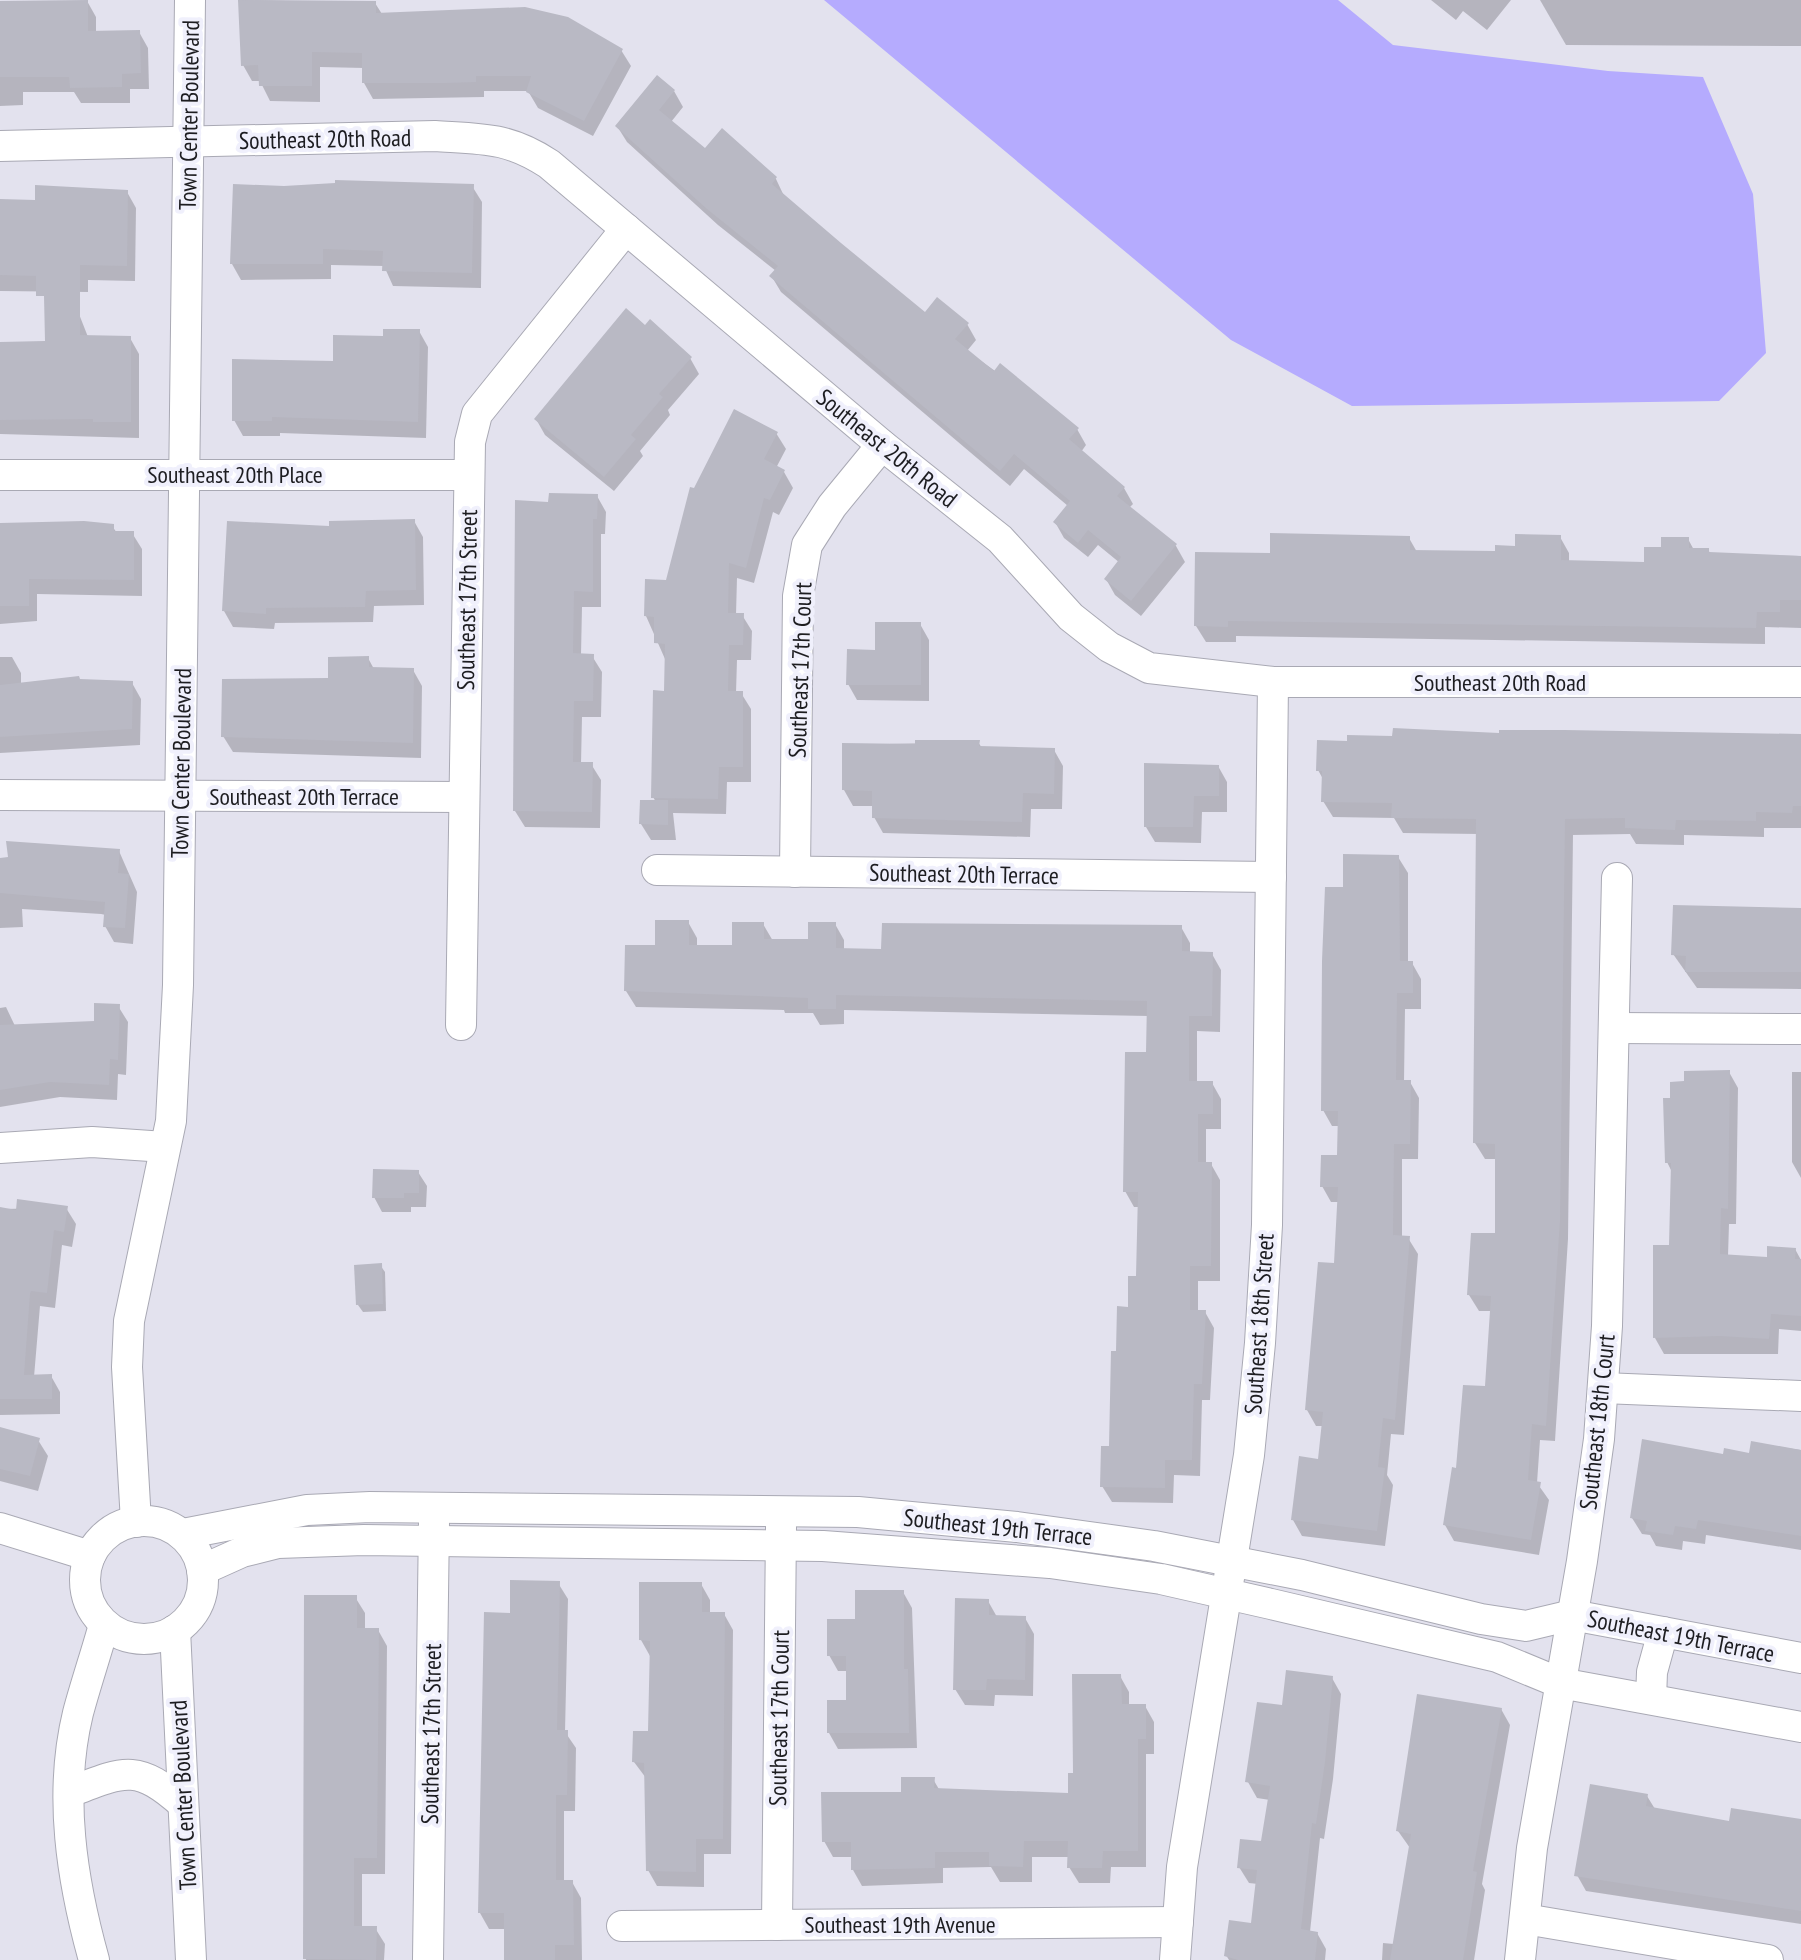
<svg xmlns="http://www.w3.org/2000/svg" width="1801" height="1960" font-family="'PT Sans Narrow',sans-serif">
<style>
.water{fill:#b5abfe}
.shadow{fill:#0003}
.building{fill:#b9b9c4}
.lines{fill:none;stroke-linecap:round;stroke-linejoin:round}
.minor-casing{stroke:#a9a9b4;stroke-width:32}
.minor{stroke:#fff;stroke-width:30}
.labels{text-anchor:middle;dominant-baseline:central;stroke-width:8;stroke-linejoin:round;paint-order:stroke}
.street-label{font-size:24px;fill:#1d1d21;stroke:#f0f0fc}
</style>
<rect width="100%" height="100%" fill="#e3e2ee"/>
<path class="water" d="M824 0H1338L1393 45 1608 71 1703 77 1753 194 1766 353 1719 401 1352 406 1231 340Z"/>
<g class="shadow">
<path d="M240 0 375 3 382 14 621 50 631 66 593 136 538 108 528 91H484V97L373 99 364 83V68L320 67V102L270 101 260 81H252L243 65Z"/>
<path d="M1431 0H1511L1487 30 1463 11 1456 20Z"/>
<path d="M1540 0H1801V46L1566 45Z"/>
<path d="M87 1 96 17V33L139 32 148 48 149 89H130V103H81L74 92H23V105L0 106V3Z"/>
<path d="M674 91 683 107 671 122 706 150 723 131 776 179 784 196 925 315 967 324 976 340 967 351 1077 429 1086 445 1081 452 1124 488 1133 504 1129 508 1176 546 1185 562 1141 616 1115 595 1106 579 1120 563 1098 545 1088 557 1064 538 1055 522 1068 506 1024 469 1010 486 781 292 772 277 776 271 718 225 627 142 617 126Z"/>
<path d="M472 186 482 202 481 288 393 286 384 266 331 265V279L241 280 232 264 284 188Z"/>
<path d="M127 192 136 208 135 281 88 280V292L0 291V201L37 202Z"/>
<path d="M79 314 88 337 130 338 139 354V438L0 434V344L47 343Z"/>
<path d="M645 328 690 358 699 374 668 410 670 415 640 451 643 456 614 491 545 435 536 419Z"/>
<path d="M419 331 428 347 426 438 280 433V436H243L234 420 385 338Z"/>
<path d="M776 433 786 449 776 468 784 472 793 488 779 515 773 512 754 583 737 578 736 615H742L752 631 751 660H737L736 693H741L751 709V782H727L726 814 673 813 676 840H651L641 824 656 802 653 797 666 693 665 659 646 616 667 582 695 490Z"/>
<path d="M597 496 606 512 605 534H601V607H582L581 655 592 656 602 672 601 717H582L581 764H591L601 780 600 828 525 827 515 811 550 504Z"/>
<path d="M414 521 423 537 424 605 374 606 373 622 275 623 274 629 233 627 224 611 331 528Z"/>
<path d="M0 526H112L117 533H132L142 549V596L37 594V621L0 624Z"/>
<path d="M1560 537 1569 553V562L1646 564 1663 549 1688 539 1694 550H1708L1711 554 1801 556V628L1765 627V644L1236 636V642H1206L1196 626 1272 555 1409 538 1417 552 1497 553Z"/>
<path d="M920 624 929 640V701L857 700 848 684 877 652Z"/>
<path d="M0 657H12L21 673V685L132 683 141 699 140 745 0 753Z"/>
<path d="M368 658 374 669 413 670 422 686 421 758 233 752 223 736Z"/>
<path d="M1501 735 1801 737V828H1764V837L1684 835V845L1636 844 1630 834 1573 835 1568 1239 1555 1441 1540 1440 1537 1483 1549 1500 1539 1555 1454 1541 1445 1525 1458 1470 1487 1389 1492 1311H1479L1469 1295 1497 1235V1159H1485L1475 1143 1478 834 1403 833 1394 818 1333 817 1323 801V779L1318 770Z"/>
<path d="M978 742 982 748 1054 750 1063 766 1062 809H1031L1030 837 883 833 874 817V806H853L844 790V745Z"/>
<path d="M1218 766 1227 782V812H1202L1201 843 1155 842 1146 827Z"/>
<path d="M119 851 137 892 133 944 114 942 105 926 106 915 101 914 22 909 23 927 0 928V860Z"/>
<path d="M1398 857 1408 873V963H1412L1421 979V1009H1405L1404 1082H1410L1419 1098 1418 1159H1402V1238H1408L1418 1254 1404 1435 1391 1434 1387 1475 1393 1485 1385 1546 1302 1536 1293 1520 1320 1461 1323 1426H1316L1307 1410 1336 1266 1339 1202H1331L1322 1186 1339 1157 1340 1126H1332L1323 1110 1345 889Z"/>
<path d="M1801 910V989L1697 988 1673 954Z"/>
<path d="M688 922 697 938V947H734L763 924 773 941H810L835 924 844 940V951H883L1181 927 1190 943V954H1212L1221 970 1220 1032 1197 1031V1083H1212L1221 1099V1129H1206V1164H1211L1220 1180V1281H1198V1312H1205L1214 1328 1210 1400H1202L1200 1476 1174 1475 1173 1503 1112 1502 1102 1486 1111 1448 1118 1353 1138 1278 1139 1207H1134L1125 1191 1148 1054V1016L844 1010V1024L820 1025 813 1013H785L784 1010 636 1007 626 991 657 947Z"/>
<path d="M118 1006 128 1022 126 1075 118 1074 117 1100 60 1097 0 1107V1008L6 1007 15 1026 96 1023Z"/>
<path d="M1729 1072 1738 1088 1736 1224H1729L1728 1256 1768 1259 1795 1249 1801 1260V1331L1779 1329 1778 1354H1664L1655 1338 1671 1247 1672 1172 1667 1162Z"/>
<path d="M1792 1072H1801V1178L1792 1162Z"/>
<path d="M418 1172 427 1186 426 1207H411V1212H382L374 1197Z"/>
<path d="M66 1208 76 1224 72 1247 62 1245 55 1308 40 1306 34 1377 51 1376 60 1392V1414L0 1415V1209Z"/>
<path d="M380 1265 385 1272 386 1311 363 1312 358 1305Z"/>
<path d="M0 1429 38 1440 48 1456 38 1491 0 1481Z"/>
<path d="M1752 1443 1801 1450V1550L1706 1535 1705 1544 1683 1541 1682 1550 1656 1546 1650 1535 1642 1534 1632 1518 1725 1456 1750 1455Z"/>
<path d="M558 1583 568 1599 565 1732 576 1748 575 1811H564V1882H572L581 1898 582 1960H506V1929H489L480 1913 486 1614 512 1615Z"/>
<path d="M701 1584 710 1600V1614H724L733 1630 731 1854H704V1887L657 1886 648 1870 646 1778 634 1762 650 1733V1656L641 1640Z"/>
<path d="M903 1592 912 1608 917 1748 838 1749 829 1733 848 1702V1671H838L829 1655 857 1621Z"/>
<path d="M355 1597 365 1613V1630H378L387 1646 385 1874H362V1928H375L385 1944 384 1960H306Z"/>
<path d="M988 1601 997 1617 1025 1618 1034 1634 1033 1696 995 1695 994 1706 965 1705 955 1689Z"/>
<path d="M1120 1676 1129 1692V1706H1145L1154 1722V1754H1146V1867H1111L1110 1883H1079L1069 1867 1070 1857H1032V1882H1000L991 1867 943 1868V1883L862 1886 853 1870V1857H833L824 1841 933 1779 940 1791 1070 1795 1075 1775Z"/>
<path d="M1332 1678 1341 1694 1333 1779 1324 1839 1320 1838 1310 1932 1317 1933 1326 1949 1325 1960H1229L1226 1955 1253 1925 1258 1884 1249 1883 1239 1867 1263 1843 1270 1800 1257 1798 1248 1782 1284 1707Z"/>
<path d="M1501 1709 1510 1725 1482 1884 1485 1890 1474 1960H1382L1383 1943 1394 1944 1410 1848 1398 1831Z"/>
<path d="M1647 1796 1655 1809 1731 1824 1801 1831V1924L1586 1891 1577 1875Z"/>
</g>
<g class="building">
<path d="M88 0V31L140 30 141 73 122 74V87L70 88 69 77H0V1Z"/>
<path d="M238 0 376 1V13L525 7 568 17 623 49 584 121 526 92 531 76H476V82L445 83H362V53L312 52V86H259L258 65 241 66Z"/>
<path d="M657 75 675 90 659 110 705 148 722 128 777 177 772 184 841 243 925 312 937 297 969 323 955 339 994 371 1000 363 1079 428 1069 439 1125 487 1117 496 1177 544 1131 601 1104 579 1121 557 1088 530 1078 543 1053 522 1070 501 1014 454 1000 471 976 451 769 276 778 266 707 209 615 126Z"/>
<path d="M335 180 474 184 472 273 382 271 383 251 323 249V264H230L233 184 284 186 335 183Z"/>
<path d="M35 185 128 190 127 266 80 265V335L131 336V422H93V419L0 420V342L45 341 44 296H36V276L0 275V199L35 200Z"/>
<path d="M626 308 645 325 650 319 692 357 659 394 663 397 631 435 636 439 604 477 534 419Z"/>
<path d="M383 329H420L418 422 272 417V421H232V359L333 361V335L383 336Z"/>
<path d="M734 409 778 432 764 459 785 470 770 500 764 498 746 568 729 563 728 613H744L743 645H729L728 691H743V767H719L718 799 651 798 653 690 664 691 665 644 654 643V617L644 616 645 579 666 580 690 487 694 488Z"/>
<path d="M549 493 598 494 597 519H593V592L574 591 573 653 594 654 593 701H574L573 762H593L592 812 513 811 515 500 548 502Z"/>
<path d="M415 519 416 590 366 591 365 607 266 608V614L222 611 227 521 329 526V521Z"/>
<path d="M84 521 114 524V531H134V580L29 579V606H0V523Z"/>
<path d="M1270 533 1410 536V550L1495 551V545L1515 546V534L1561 535V560L1644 562V547H1661V537H1689V548H1709V552L1801 556V600H1780V612H1757L1756 628 1228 621V627L1194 626 1195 552 1270 553Z"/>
<path d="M875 622H921V685H846L847 649 875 650Z"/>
<path d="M369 656V667L414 668 413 743 221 737 222 679 328 678V657Z"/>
<path d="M79 676 80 679 133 681 132 729 0 737V685Z"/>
<path d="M1393 728 1499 733V730H1565L1801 734V806H1793L1792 813 1756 812V821L1676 820 1675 830 1625 828V818L1565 819 1560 1221 1546 1426 1532 1424 1528 1480 1541 1482 1531 1540 1443 1525 1452 1467 1456 1468 1463 1385 1485 1386 1491 1296 1467 1295 1471 1233H1495V1144L1473 1143 1476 819 1391 818 1392 803 1321 802 1322 771H1316L1317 740 1347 741V735L1392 736Z"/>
<path d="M915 740H980L979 746 1055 748 1054 794 1023 793 1022 822 872 818V791L842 790V743L915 744Z"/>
<path d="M1144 763 1219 765V796H1194L1193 827H1144Z"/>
<path d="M640 800H668V825L639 824Z"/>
<path d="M6 841 120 849 118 873 129 874 125 928 103 927 105 902 0 893V858L8 857Z"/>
<path d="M1343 854 1399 855 1400 961H1413V993H1397L1396 1080H1411L1410 1144H1394L1393 1235 1410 1236 1395 1420 1383 1418 1378 1467 1385 1468 1377 1531 1291 1520 1299 1456 1318 1459 1323 1412 1305 1410 1318 1262 1334 1263 1338 1187H1320L1321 1155H1337L1338 1111H1321L1322 961 1325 887H1343Z"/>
<path d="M1673 905 1801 908V972H1685L1686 956 1671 955Z"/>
<path d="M655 920H689V945H732V922H764V939H808V922H836V948L881 949 882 923 1182 925V951L1213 952 1212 1016H1189V1081H1213V1114H1198V1162H1212L1211 1266H1190V1310H1206L1202 1384H1194L1192 1460H1165V1488L1100 1487 1101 1446H1109L1111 1351H1116L1117 1306 1128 1307V1276H1136L1138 1192H1123L1125 1052H1146L1147 1001 836 995V1009H808V998L624 991 625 945H655Z"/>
<path d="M94 1003 120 1004 118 1060 110 1059 109 1085 50 1082 0 1090V1025L94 1021Z"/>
<path d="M1730 1070 1728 1209 1721 1208 1720 1254 1767 1257V1246L1796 1248 1795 1259H1801V1316L1771 1314 1769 1339 1720 1336 1653 1338V1245H1669L1671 1163H1665L1663 1098H1670V1082L1684 1081V1071Z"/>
<path d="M373 1169 419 1170V1193H404V1198H372Z"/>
<path d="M17 1199 68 1206 64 1232 54 1230 47 1293 31 1291 30 1294 24 1375 52 1374V1399H0V1207L16 1210Z"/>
<path d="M382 1263 383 1304 356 1305 354 1265Z"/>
<path d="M0 1427 40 1438 30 1476 0 1469Z"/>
<path d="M1642 1439 1723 1454 1724 1448 1749 1453 1751 1441 1801 1450V1536L1698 1520 1696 1529 1675 1526 1673 1535 1645 1531 1647 1521 1630 1518Z"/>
<path d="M510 1580 560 1581 557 1730H568L567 1795H556V1880H573L574 1945H555V1960H504V1913H478L484 1612 510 1613Z"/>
<path d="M639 1582H702V1612H725L723 1839H696V1872L646 1871 644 1763 632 1762 633 1731H648L650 1641 639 1640Z"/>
<path d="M855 1590H904V1669H908L909 1733H827V1700H846V1656H827V1619H855Z"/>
<path d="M304 1595H357V1628H379L377 1858H354V1926H377L376 1960 303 1959Z"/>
<path d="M955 1598 989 1599V1615L1026 1616 1025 1680 987 1679 986 1690H953Z"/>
<path d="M1286 1670 1333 1676 1325 1762 1316 1824 1312 1823 1301 1929 1318 1932 1315 1960H1238L1224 1956 1229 1920 1251 1923 1257 1870 1237 1868 1240 1839 1261 1841 1270 1786 1245 1782 1257 1702 1282 1705Z"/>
<path d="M1072 1674H1121L1122 1704H1146V1739H1138V1851H1103L1102 1868H1067L1068 1841H1024L1023 1867 989 1866V1852H935V1868L851 1870V1842H822L821 1792H901V1777H935L934 1788 1068 1793V1773H1073Z"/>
<path d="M1417 1694 1502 1708 1473 1871 1477 1872 1463 1960H1390L1411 1834 1396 1831Z"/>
<path d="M1590 1784 1648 1794 1646 1806 1729 1821 1731 1808 1801 1819V1911L1574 1876Z"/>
</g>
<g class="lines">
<g class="minor-casing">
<g id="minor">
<path d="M0 146 435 136C483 139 508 137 549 164L882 445 1000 539 1071 617 1109 647 1149 668 1273 682H1801"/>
<path d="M0 475H469"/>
<path d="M0 795 464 797"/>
<path d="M657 870 1271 877"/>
<path d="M795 872 798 596 807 545 832 506 882 445"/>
<path d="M461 1025 470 442 477 414 626 229"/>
<path d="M1615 1028 1801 1029"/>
<path d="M0 1148 92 1142 165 1147"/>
<path d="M1603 1388 1801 1396"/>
<circle cx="144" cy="1580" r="59"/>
<path d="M136 1522 127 1367 129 1321 171 1121 178 985 190 0"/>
<path d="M0 1528 90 1556"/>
<path d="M183 1534 307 1510 370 1507 858 1512 1017 1527 1154 1546 1302 1575 1481 1619 1526 1626 1572 1615 1801 1658"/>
<path d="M202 1570 242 1552 278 1543 364 1540 823 1546 1050 1563 1161 1579 1271 1604 1497 1657 1560 1683 1801 1727"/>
<path d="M175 1630 191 1960"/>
<path d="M1651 1699 1652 1672 1663 1632"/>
<path d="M70 1792C124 1771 137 1763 183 1804"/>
<path d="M1525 1919 1768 1960"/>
<path d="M777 1925 781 1527"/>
<path d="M622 1926 1178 1922"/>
<path d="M94 1960C72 1881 58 1795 78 1713 86 1683 96 1654 104 1625"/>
<path d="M428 1960 434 1522"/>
<path d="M1175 1960 1182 1867 1249 1455 1260 1343 1267 1225 1273 682"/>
<path d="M1520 1960 1532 1848 1582 1561 1599 1439 1607 1326 1617 878"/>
</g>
</g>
<use href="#minor" class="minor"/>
</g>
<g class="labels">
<g class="street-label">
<text transform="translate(189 115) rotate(-89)">Town Center Boulevard</text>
<text transform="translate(325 139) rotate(-1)">Southeast 20th Road</text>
<text transform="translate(887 448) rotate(39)">Southeast 20th Road</text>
<text x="235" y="474">Southeast 20th Place</text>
<text transform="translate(467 600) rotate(-89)">Southeast 17th Street</text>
<text transform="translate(800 670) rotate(-88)">Southeast 17th Court</text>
<text x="1500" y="682">Southeast 20th Road</text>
<text transform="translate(181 763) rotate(-89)">Town Center Boulevard</text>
<text x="304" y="796">Southeast 20th Terrace</text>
<text transform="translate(964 874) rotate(1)">Southeast 20th Terrace</text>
<text transform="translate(1259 1324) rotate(-86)">Southeast 18th Street</text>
<text transform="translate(1597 1422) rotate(-84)">Southeast 18th Court</text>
<text transform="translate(998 1527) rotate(6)">Southeast 19th Terrace</text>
<text transform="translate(1681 1636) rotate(11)">Southeast 19th Terrace</text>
<text transform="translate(779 1718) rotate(-89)">Southeast 17th Court</text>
<text transform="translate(431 1734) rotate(-89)">Southeast 17th Street</text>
<text transform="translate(183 1795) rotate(-93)">Town Center Boulevard</text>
<text x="900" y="1924">Southeast 19th Avenue</text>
</g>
</g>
</svg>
